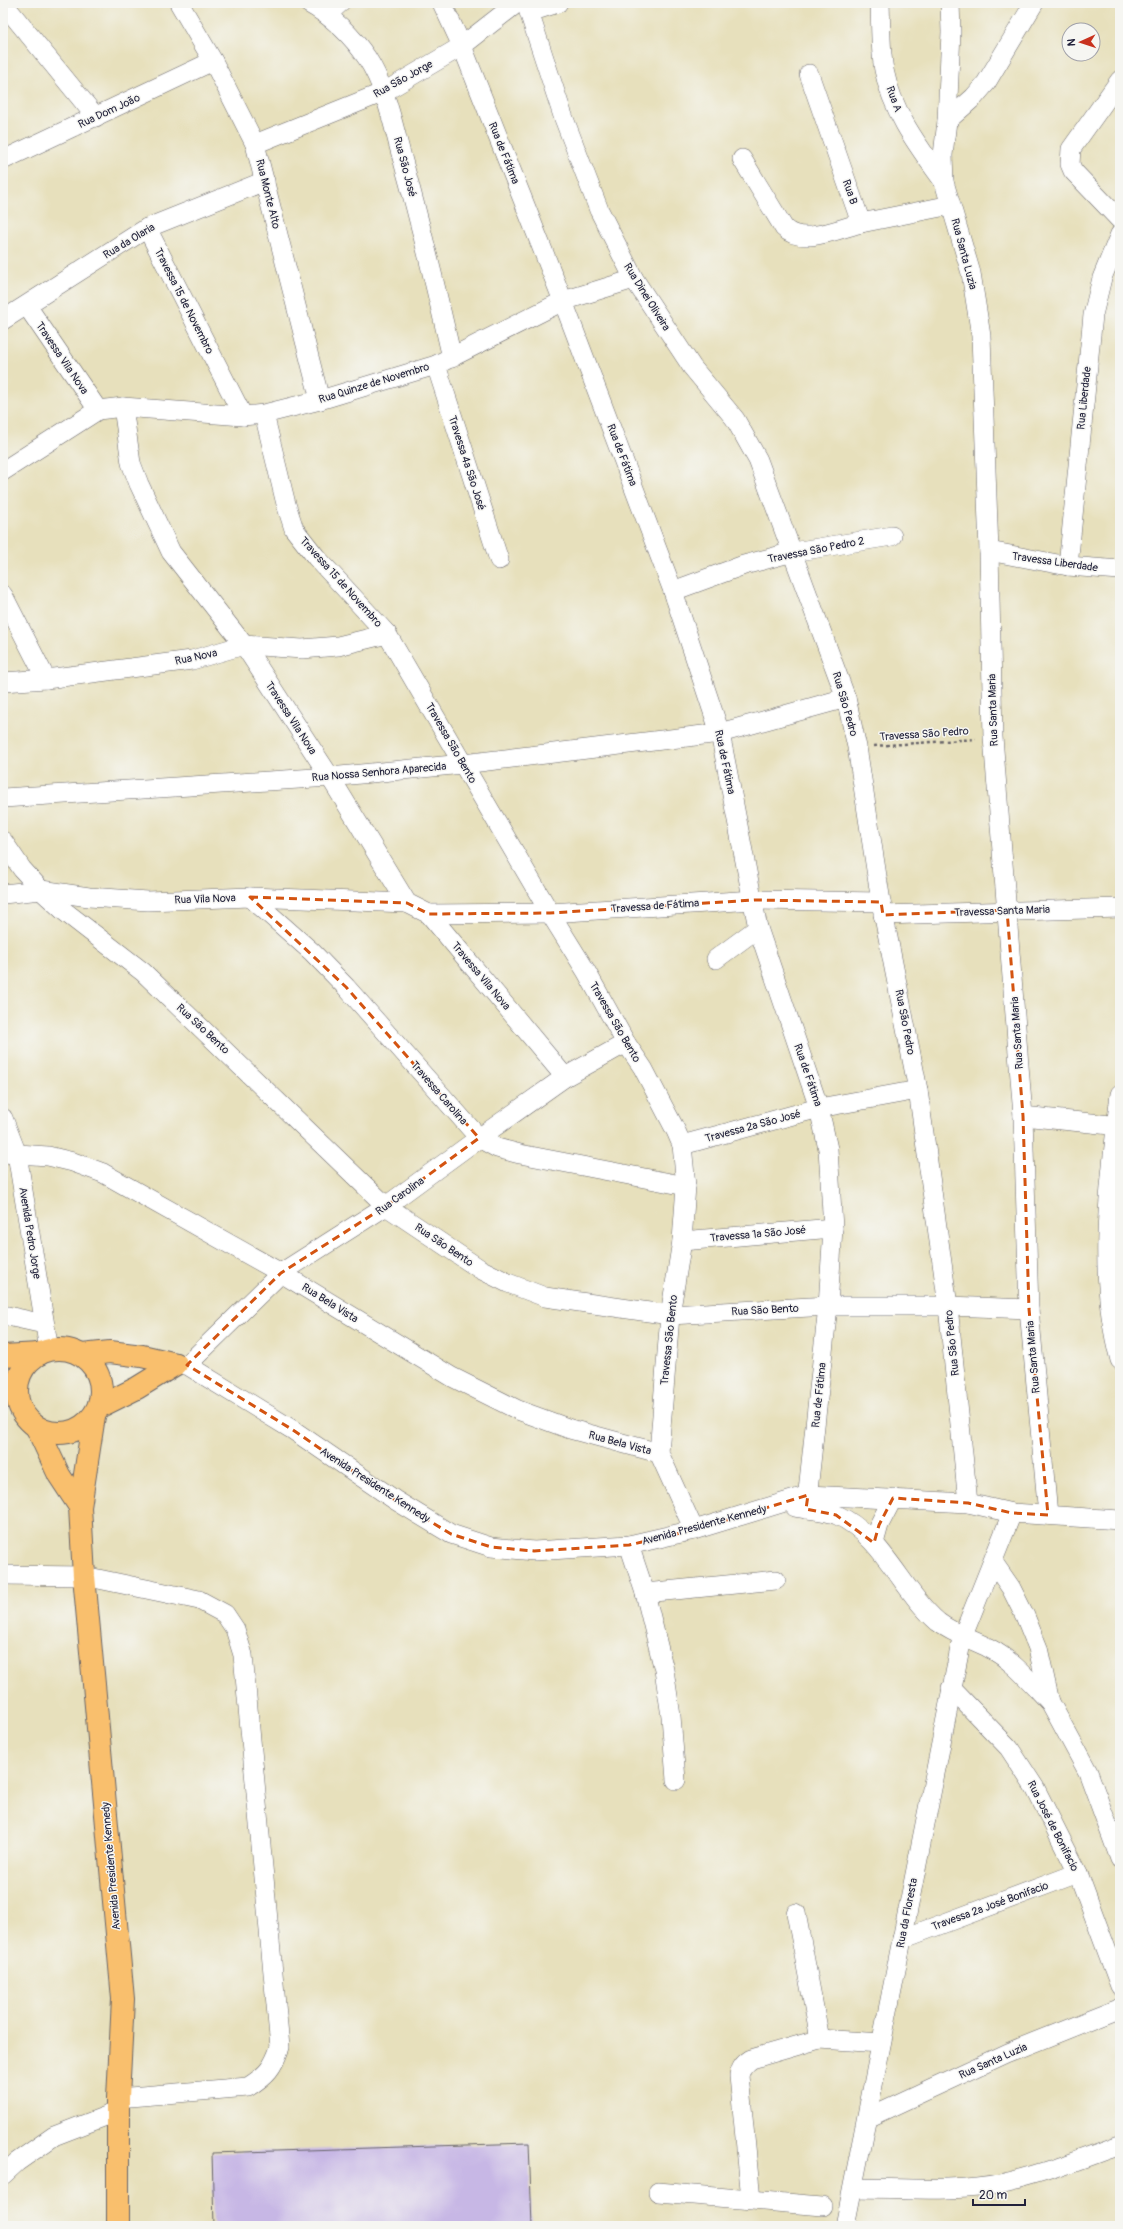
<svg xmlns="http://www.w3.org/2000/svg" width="1123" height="2229" font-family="Pangolin,sans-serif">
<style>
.building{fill:#c7b7e5}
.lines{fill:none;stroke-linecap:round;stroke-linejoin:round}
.minor-casing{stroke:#676468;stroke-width:20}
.major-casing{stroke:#676468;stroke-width:24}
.path{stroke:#676468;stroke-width:2.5;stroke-dasharray:3 3;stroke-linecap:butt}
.minor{stroke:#fff;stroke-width:19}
.major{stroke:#f9bf6d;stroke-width:22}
.marked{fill:none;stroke:#d45411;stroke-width:3;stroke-dasharray:8 5;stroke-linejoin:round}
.labels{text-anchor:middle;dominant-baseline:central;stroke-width:3;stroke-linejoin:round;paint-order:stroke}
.street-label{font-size:11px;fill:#22223b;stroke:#f6f6f2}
</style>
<rect width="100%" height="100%" fill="#f6f6f2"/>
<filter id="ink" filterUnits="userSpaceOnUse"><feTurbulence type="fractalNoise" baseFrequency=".025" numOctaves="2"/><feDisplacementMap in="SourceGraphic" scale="8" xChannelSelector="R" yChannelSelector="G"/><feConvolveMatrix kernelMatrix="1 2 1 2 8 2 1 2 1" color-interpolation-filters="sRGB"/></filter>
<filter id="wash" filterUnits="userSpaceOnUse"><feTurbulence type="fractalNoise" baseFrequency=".012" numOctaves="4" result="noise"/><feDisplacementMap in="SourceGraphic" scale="16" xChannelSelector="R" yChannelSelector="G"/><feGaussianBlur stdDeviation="0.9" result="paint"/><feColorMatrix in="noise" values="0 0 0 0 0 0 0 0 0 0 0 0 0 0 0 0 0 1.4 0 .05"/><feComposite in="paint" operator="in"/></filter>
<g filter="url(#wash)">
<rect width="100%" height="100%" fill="#e7e0bc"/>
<g id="blocks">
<path class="building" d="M529 2143 532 2226H214L212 2153Z"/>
</g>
</g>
<g filter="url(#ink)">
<use href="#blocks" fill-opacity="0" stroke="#676468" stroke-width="1"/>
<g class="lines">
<g class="minor-casing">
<g id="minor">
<path d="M3 3 96 117"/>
<path d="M179 3 213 61 255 144 320 400"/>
<path d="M308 3C333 17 351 34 367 58 387 89 393 126 403 161 421 226 437 292 452 358"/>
<path d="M442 3 462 46 563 301 673 591 720 733 758 928 819 1108 828 1149 833 1228 828 1306 806 1509"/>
<path d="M526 3 563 116 599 210 634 279 692 367 735 419 758 460 846 698 857 747 881 902 918 1090 948 1306 968 1503"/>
<path d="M880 3C881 25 880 49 884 70 893 114 919 147 944 182"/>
<path d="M950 3 951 32 947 121 943 155 944 182 971 273 981 336 989 551 993 737 1023 1116 1029 1309 1048 1515"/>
<path d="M530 12 558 3"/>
<path d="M328 14 340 3"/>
<path d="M809 74 861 223 951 205"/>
<path d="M1120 80 1071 149 1070 164 1073 171 1120 220"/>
<path d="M947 121 974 97 986 83 1034 3"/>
<path d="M255 144 384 92 462 46 517 3"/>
<path d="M742 159 784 228C802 246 838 229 861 223"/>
<path d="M3 160 213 61"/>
<path d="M147 228 243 416"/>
<path d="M27 306 98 410"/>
<path d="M3 320 147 228 265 181"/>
<path d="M436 365 499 560"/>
<path d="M123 407 131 463 139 484 171 552 244 645 330 777 407 903 429 914 565 1077"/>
<path d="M264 414 286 504 294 529 316 557 387 634 550 913 586 971 626 1043 643 1068 676 1131 682 1145 686 1186 682 1241 670 1315 659 1453"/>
<path d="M3 471 98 410 123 407 243 416 264 414 320 400 436 365 563 301 634 279"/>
<path d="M989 551 1068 566 1120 570"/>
<path d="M1068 566 1093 315 1102 278 1120 234"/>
<path d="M673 591 744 565 793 552 892 536"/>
<path d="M3 595 46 679"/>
<path d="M3 682 46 679 192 660 244 645 302 649 338 646 387 634"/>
<path d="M3 798 330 777 463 764 720 733 846 698"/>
<path d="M3 841 22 869 41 890 64 911 143 972 386 1206 480 1269 508 1283 545 1297 670 1315 828 1306H948L1029 1309"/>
<path d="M3 894 41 890 89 897 148 901 250 897 407 903"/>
<path d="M250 897 312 952 346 987 479 1138 497 1148 520 1154 686 1186"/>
<path d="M429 914 550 913 754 900 881 902"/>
<path d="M883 915 1120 908"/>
<path d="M716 959 758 928"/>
<path d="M1120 1094C1110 1181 1096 1273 1120 1360"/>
<path d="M1023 1116 1120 1126"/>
<path d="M3 1118 17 1154 49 1350"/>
<path d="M682 1145 819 1108 918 1090"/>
<path d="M3 1153 48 1156 73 1162 103 1173 281 1273 452 1377 518 1410 570 1429 659 1453"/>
<path d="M682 1241 833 1228"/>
<path d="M3 1315 44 1324"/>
<path d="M176 1364 187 1365 293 1430 395 1500 451 1534 491 1547 534 1551 629 1545 694 1530 808 1495 968 1503 1012 1513 1120 1520"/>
<path d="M187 1365 281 1273 386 1206 479 1138 565 1077 626 1043"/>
<path d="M659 1453 694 1530"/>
<path d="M795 1507C808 1510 825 1510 837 1515 883 1536 901 1590 938 1622 954 1634 971 1639 989 1648 1013 1660 1032 1684 1050 1702"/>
<path d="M874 1543 879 1525 893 1498"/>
<path d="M629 1545 645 1593 776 1580"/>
<path d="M993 1562 1011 1588 1025 1616 1038 1648 1050 1702 1088 1772 1120 1859"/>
<path d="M3 1575 84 1576 199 1600 225 1614 235 1629 243 1655 280 2047C273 2068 267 2075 248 2087L118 2098"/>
<path d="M645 1593 664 1670 671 1716 676 1780"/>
<path d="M951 1688 1009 1748 1035 1788 1078 1873 1120 1986"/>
<path d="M796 1913 820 2039"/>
<path d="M902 1939 1078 1873"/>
<path d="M867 2118 1007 2053 1120 2008"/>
<path d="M3 2175 17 2162 54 2136 119 2111"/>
<path d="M853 2188C903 2188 955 2193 1004 2183 1044 2174 1082 2159 1120 2145"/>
<path d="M658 2192 822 2206"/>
<path d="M751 2199 739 2076C741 2068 743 2064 751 2059L820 2039 881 2043"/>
<path d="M845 2226 962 1638 1012 1513"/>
</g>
</g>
<g class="major-casing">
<g id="major">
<circle cx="59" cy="1391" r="42"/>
<path d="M82 1355 110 1352 142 1356 176 1364"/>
<path d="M3 1356 39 1354"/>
<path d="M99 1407 137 1388 176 1364"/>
<path d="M94 1416 80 1507 84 1576 123 1999 118 2098V2226"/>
<path d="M37 1428 59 1475 80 1507"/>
</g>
</g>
<path class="path" d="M874 746 976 739"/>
<use href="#minor" class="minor"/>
<use href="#major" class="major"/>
</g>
</g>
<path class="marked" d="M250 897 407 903 429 914 550 913 754 900 881 902 883 915 1007 910 1023 1116 1029 1309 1048 1515 1012 1513 968 1503 893 1498 879 1525 874 1543 836 1515 806 1509 808 1495 694 1530 629 1545 534 1551 491 1547 451 1534 395 1500 293 1430 187 1365 281 1273 386 1206 479 1138 346 987Z"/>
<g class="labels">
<g class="street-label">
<text transform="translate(403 79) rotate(-29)">Rua São Jorge</text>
<text transform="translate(894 99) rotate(70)">Rua A</text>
<text transform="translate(109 111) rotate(-25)">Rua Dom João</text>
<text transform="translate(504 153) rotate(68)">Rua de Fátima</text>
<text transform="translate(405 167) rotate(75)">Rua São José</text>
<text transform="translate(850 192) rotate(71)">Rua B</text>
<text transform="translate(268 194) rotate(76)">Rua Monte Alto</text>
<text transform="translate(129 241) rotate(-31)">Rua da Olaria</text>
<text transform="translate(964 254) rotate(75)">Rua Santa Luzia</text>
<text transform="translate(647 297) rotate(58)">Rua Dinei Oliveira</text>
<text transform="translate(184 301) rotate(63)">Travessa 15 de Novembro</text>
<text transform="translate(62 358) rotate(56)">Travessa Vila Nova</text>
<text transform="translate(374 383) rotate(-17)">Rua Quinze de Novembro</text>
<text transform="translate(1084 398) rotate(-84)">Rua Liberdade</text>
<text transform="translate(622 455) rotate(69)">Rua de Fátima</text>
<text transform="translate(467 463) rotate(72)">Travessa 4ª São José</text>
<text transform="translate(816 550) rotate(-11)">Travessa São Pedro 2</text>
<text transform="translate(1055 562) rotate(8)">Travessa Liberdade</text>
<text transform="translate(341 582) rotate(48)">Travessa 15 de Novembro</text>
<text transform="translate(196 657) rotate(-12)">Rua Nova</text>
<text transform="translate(845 704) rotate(74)">Rua São Pedro</text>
<text transform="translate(993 710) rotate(-92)">Rua Santa Maria</text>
<text transform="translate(291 718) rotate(57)">Travessa Vila Nova</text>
<text transform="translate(924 734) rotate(-4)">Travessa São Pedro</text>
<text transform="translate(451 743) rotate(60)">Travessa São Bento</text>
<text transform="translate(725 762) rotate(78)">Rua de Fátima</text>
<text transform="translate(379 772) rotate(-5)">Rua Nossa Senhora Aparecida</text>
<text transform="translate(205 899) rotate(-2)">Rua Vila Nova</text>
<text transform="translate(655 906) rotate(-4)">Travessa de Fátima</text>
<text transform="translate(1002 911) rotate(-2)">Travessa Santa Maria</text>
<text transform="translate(481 976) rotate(50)">Travessa Vila Nova</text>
<text transform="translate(615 1022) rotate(60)">Travessa São Bento</text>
<text transform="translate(905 1022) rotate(79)">Rua São Pedro</text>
<text transform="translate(203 1029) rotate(43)">Rua São Bento</text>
<text transform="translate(1017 1033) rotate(-94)">Rua Santa Maria</text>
<text transform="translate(808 1075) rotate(71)">Rua de Fátima</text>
<text transform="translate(439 1093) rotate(49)">Travessa Carolina</text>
<text transform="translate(753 1126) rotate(-15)">Travessa 2ª São José</text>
<text transform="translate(400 1196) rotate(-36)">Rua Carolina</text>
<text transform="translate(30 1233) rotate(81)">Avenida Pedro Jorge</text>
<text transform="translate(758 1234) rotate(-5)">Travessa 1ª São José</text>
<text transform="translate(444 1245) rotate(34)">Rua São Bento</text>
<text transform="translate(330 1303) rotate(32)">Rua Bela Vista</text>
<text transform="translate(765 1310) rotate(-3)">Rua São Bento</text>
<text transform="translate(669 1340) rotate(-84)">Travessa São Bento</text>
<text transform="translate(952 1343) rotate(-96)">Rua São Pedro</text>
<text transform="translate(1033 1357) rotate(-95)">Rua Santa Maria</text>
<text transform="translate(819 1395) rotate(-84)">Rua de Fátima</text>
<text transform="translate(620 1443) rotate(15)">Rua Bela Vista</text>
<text transform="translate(375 1485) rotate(33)">Avenida Presidente Kennedy</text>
<text transform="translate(704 1525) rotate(-15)">Avenida Presidente Kennedy</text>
<text transform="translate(1053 1826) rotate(63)">Rua José de Bonifacio</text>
<text transform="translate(111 1866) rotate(-95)">Avenida Presidente Kennedy</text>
<text transform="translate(990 1906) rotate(-20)">Travessa 2ª José Bonifacio</text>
<text transform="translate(907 1913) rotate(-79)">Rua da Floresta</text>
<text transform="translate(993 2061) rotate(-24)">Rua Santa Luzia</text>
</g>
</g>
<rect width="1123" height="2229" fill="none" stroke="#f6f6f2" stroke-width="16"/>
<g transform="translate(1081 42) rotate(267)"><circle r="19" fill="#f6f6f2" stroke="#a1a1a9"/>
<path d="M0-3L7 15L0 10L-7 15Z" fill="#c8321e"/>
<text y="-6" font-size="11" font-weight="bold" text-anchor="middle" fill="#22223b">N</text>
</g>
<path d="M973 2199v6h52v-6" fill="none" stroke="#22223b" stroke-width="2"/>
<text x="979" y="2199" font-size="12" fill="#22223b" stroke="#f6f6f2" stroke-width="3" paint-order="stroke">20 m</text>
</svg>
